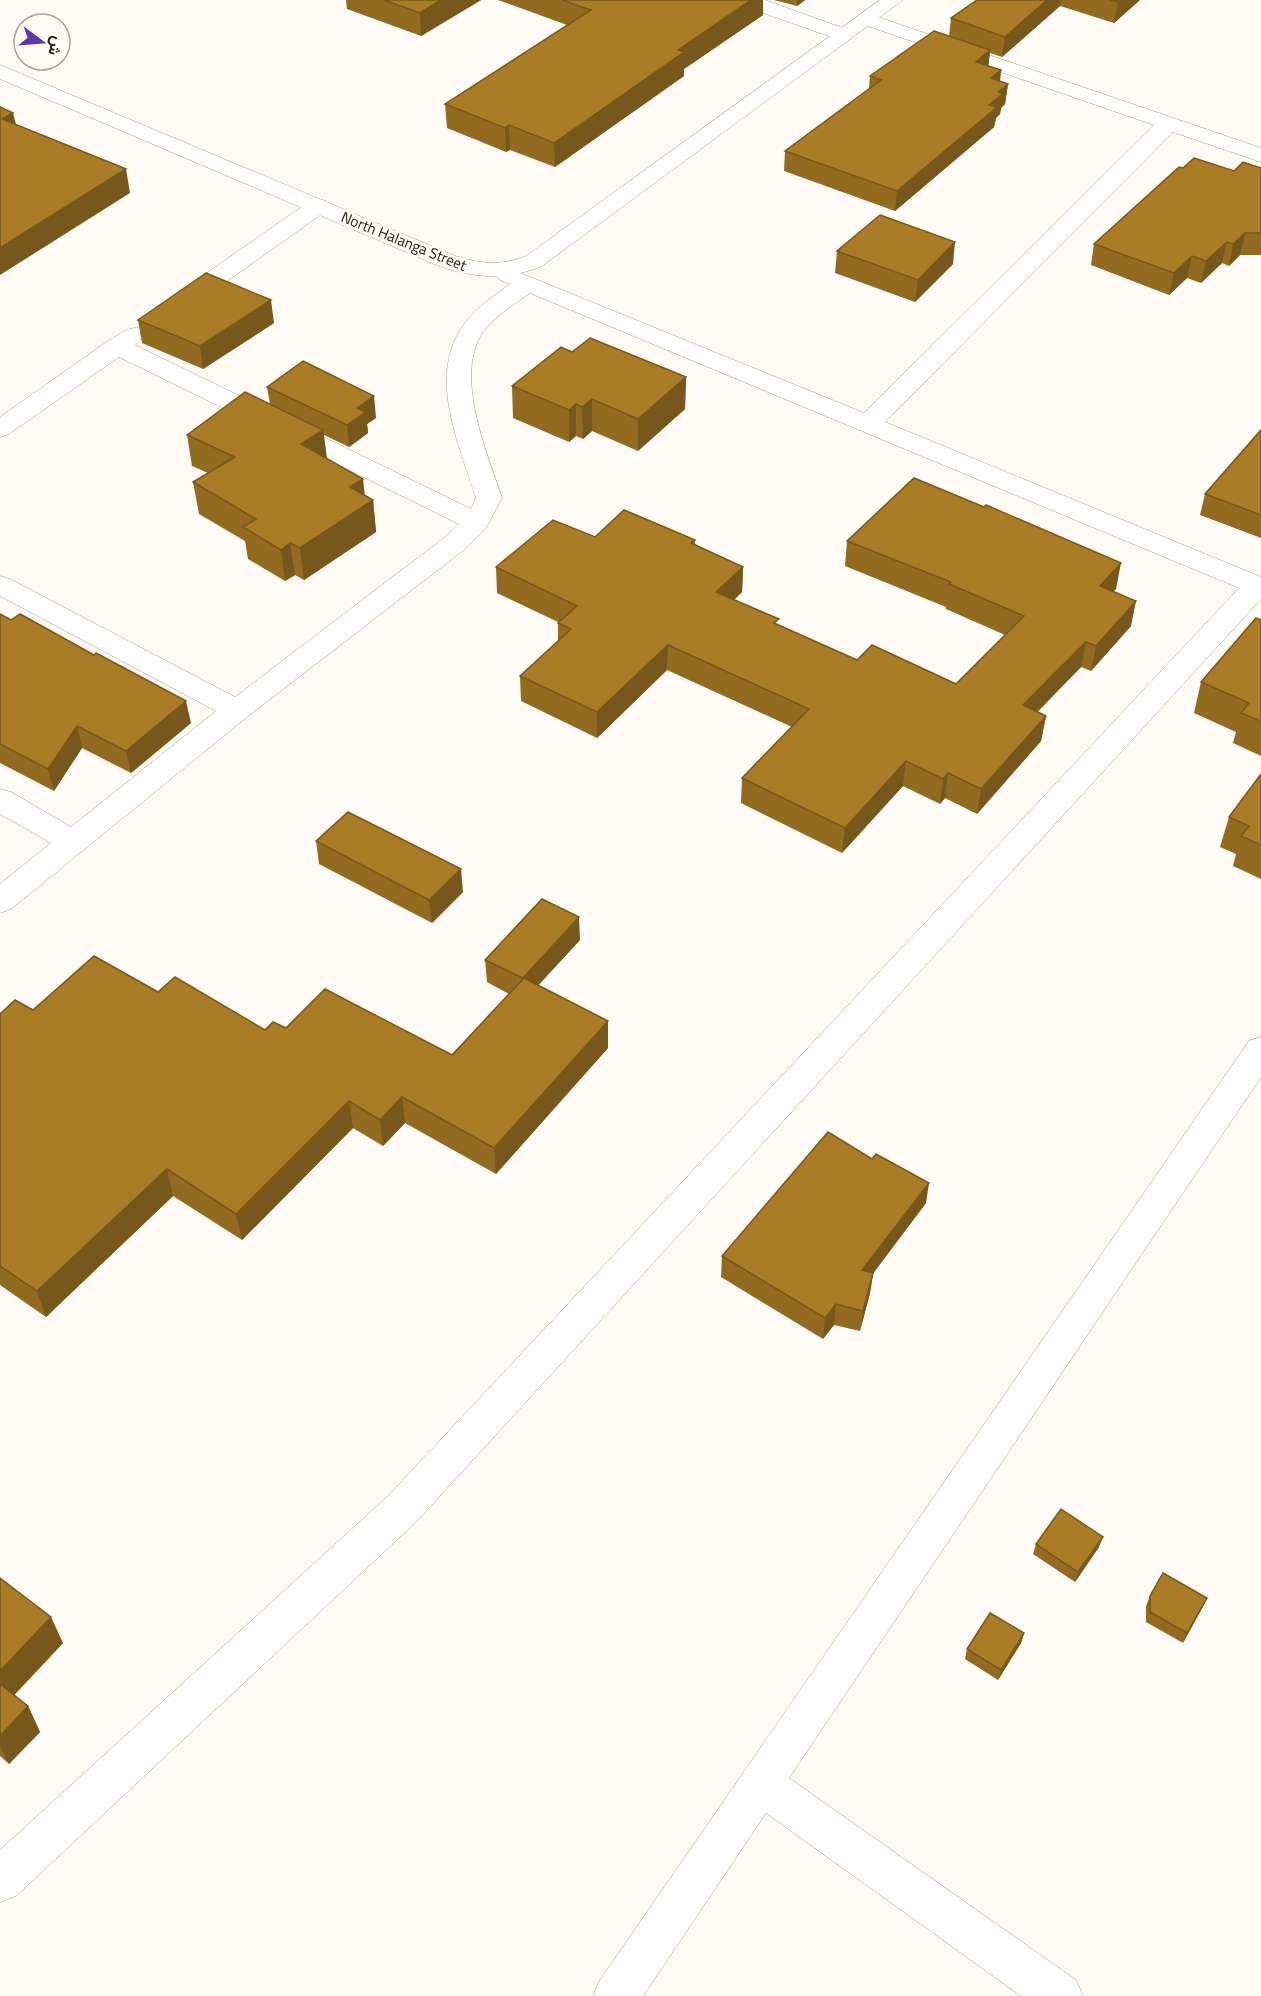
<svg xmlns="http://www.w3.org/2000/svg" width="1261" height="1996" font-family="'Titillium Web',Vazirmatn,sans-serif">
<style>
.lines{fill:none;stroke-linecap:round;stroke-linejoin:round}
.street-casing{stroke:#aa9b84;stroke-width:1}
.secondary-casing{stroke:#aa9b84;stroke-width:1}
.street{fill:#fff;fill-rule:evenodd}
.secondary{fill:#fff;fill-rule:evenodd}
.wall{fill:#926b21}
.shaded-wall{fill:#77571b}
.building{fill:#aa7c26;stroke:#77571b;stroke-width:1.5}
.labels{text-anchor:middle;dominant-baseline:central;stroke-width:6;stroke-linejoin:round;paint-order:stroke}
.far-street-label{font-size:15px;fill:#262017;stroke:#fefbf6}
</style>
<rect width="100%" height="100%" fill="#fefbf6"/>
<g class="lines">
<g class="street-casing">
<g id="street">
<path d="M735 0H765L851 31 854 35 851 39 844 41 837 39 738 4Z"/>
<path d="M866 13 1261 148V162L1173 132 885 422 1261 577V599L416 1522 16 1896 0 1902V1850L388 1496 1239 588 530 293C515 304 498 314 486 328 451 371 487 452 502 498L486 528 465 549 247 717 11 909 0 913V884L51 843 0 814V789L11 792 71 827 216 711 0 596V576L10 579 235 697 445 537 459 524 119 357 9 434 0 437V417L108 341C121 334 128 325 144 329L147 334 135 345 471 509 476 498C459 444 426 374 465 323 477 307 494 296 510 284L500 280 496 275 500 270 508 268 864 413 1154 125 859 23 856 19 859 15Z"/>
<path d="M318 199 326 201 330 206 326 211 189 308 180 310 171 308 168 303 171 298 310 201Z"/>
<path d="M1261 1037V1077L789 1778 1076 1980 1083 1996H1021L766 1813 643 1996H593L600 1980 1249 1041Z"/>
</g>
</g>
<g class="secondary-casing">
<path id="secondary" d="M880 0H903L542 266C506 281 475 278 439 266L0 79V65L455 256C480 264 502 266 526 256Z"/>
</g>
<use href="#street" class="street"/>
<use href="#secondary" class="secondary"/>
</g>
<g class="wall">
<path d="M346 0H481L421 36 347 9Z"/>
<path d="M498 0H763V15L684 69V76L555 167 510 150 506 152 447 128 445 104 567 25Z"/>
<path d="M774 0H805L797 6Z"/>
<path d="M977 0H1140L1114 23 1060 6 1002 57 990 53 988 66 1001 70 1000 81 1008 84 1005 104 1001 108 1000 114 996 118 994 127 895 211 784 171 785 151 869 89 870 76 949 36 951 18Z"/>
<path d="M1183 168 1234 171 1261 168V255H1240L1229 266 1222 263 1201 283 1187 278 1169 295 1091 265 1094 244Z"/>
<path d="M837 251 953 264 915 302 835 273Z"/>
<path d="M138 320 274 323 203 369 142 343Z"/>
<path d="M572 352 686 377 685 409 638 451 592 431 583 439 576 436 569 442 513 418 512 386Z"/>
<path d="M267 387 376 418 367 424 368 433 349 447 324 435 327 459 365 495 373 500 376 532 304 580 295 575 285 581 248 559 245 541 199 514 193 482 208 473 192 466 187 435 270 404Z"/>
<path d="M1261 430V538L1200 515 1205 494Z"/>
<path d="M595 537 695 540V545L743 567 742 592 734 600 778 625 857 660 956 684 1005 635 946 609V607L845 566 847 541 1116 589 1113 591 1131 626 1091 671 1081 667 1037 712 1046 716 1041 741 977 814 945 798 940 804 903 786 842 853 741 803 742 778 792 727 667 670 597 738 521 701 520 676 558 641V622L497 593 496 567Z"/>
<path d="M0 614 191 723 131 773 82 748 54 791 0 763Z"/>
<path d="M1261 620V756L1233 743 1236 732 1194 713 1201 682Z"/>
<path d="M1261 774V879L1233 866 1236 854 1220 847 1229 817Z"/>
<path d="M316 841 463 892 432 923 319 864Z"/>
<path d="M580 940 538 985 608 1021V1048L496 1174 405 1123 383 1146 353 1128 242 1240 173 1196 46 1317 0 1285V1014L33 1010 158 992 265 1030 286 1028 452 1055 509 994 487 982 485 960Z"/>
<path d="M926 1203 873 1273 870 1293 860 1331 834 1325 823 1339 721 1277 722 1256Z"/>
<path d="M1036 1544 1099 1547 1075 1582 1033 1554Z"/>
<path d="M0 1578 63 1643 14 1695 28 1706 40 1732 9 1764 0 1756Z"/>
<path d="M1150 1596 1207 1598 1202 1608 1183 1643 1146 1622V1606Z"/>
<path d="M1024 1633 1021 1643 998 1680 965 1659 967 1649Z"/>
</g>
<g class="shaded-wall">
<path d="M441 0H481L421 36 420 13Z"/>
<path d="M751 0H763V15L684 69V76L555 167 554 143 678 50Z"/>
<path d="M797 0H805L797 6Z"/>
<path d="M1047 0H1060V6L1002 57 1005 37Z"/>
<path d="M1120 0H1140L1114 23 1118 2Z"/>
<path d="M990 50 988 70 976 62Z"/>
<path d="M1001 70 999 90 991 78Z"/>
<path d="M1008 84 1005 104 1001 108 1000 114 996 118 994 127 895 211 897 191 998 92Z"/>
<path d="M13 113 19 136 2 119Z"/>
<path d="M509 125 510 150 506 152 505 128Z"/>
<path d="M126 169 130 193 0 275V248Z"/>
<path d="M1245 233 1240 255 1229 266 1233 244Z"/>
<path d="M955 242 953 264 915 302 918 280Z"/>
<path d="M1227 242 1222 263 1201 283 1206 261Z"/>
<path d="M1192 256 1187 278 1169 295 1174 273Z"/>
<path d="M271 300 274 323 203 369 200 346Z"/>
<path d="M686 377 685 409 638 451V419Z"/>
<path d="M374 396 376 418 367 424 368 433 349 447 347 425 357 408Z"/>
<path d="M592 399V431L583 439 582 407Z"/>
<path d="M576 404V436L569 442V410Z"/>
<path d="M323 430 327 462 301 444Z"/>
<path d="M363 479 366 505 373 500 376 532 304 580 300 548 350 487Z"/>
<path d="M290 543 295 575 285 581 281 550Z"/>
<path d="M1121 563 1116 589 1095 611 1100 586Z"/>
<path d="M743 567 742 592 715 617 716 592Z"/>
<path d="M1136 601 1131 626 1091 671 1096 646Z"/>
<path d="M1086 642 1081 667 1019 731 1023 705Z"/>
<path d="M668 645 667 670 597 738V712Z"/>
<path d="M186 701 191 723 131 773 126 751Z"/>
<path d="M1046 716 1041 741 977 814 981 789Z"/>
<path d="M77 726 82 748 54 791 48 769Z"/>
<path d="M906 761 903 786 842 853 845 828Z"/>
<path d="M948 773 945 798 940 804 943 779Z"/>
<path d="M461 869 463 892 432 923 429 900Z"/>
<path d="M579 917 580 940 524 1001 523 978Z"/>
<path d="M608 1021V1048L496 1174 494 1148Z"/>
<path d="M402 1097 405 1123 383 1146 380 1120Z"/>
<path d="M349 1101 353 1128 242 1240 236 1214Z"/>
<path d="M167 1169 173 1196 46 1317 37 1291Z"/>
<path d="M929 1183 926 1203 860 1291 862 1270Z"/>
<path d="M873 1273 870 1293 860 1331 863 1311Z"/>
<path d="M836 1304 834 1325 823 1339 825 1318Z"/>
<path d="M1103 1537 1099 1547 1075 1582 1078 1572Z"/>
<path d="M1207 1598 1202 1608 1183 1643 1187 1633Z"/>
<path d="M51 1617 63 1643 6 1704 0 1692V1671Z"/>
<path d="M1024 1633 1021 1643 998 1680 1001 1670Z"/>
<path d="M28 1706 40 1732 9 1764 0 1746V1736Z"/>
</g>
<g class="building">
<path d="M384 0H441L420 13Z"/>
<path d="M562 0H751L678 50 684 52 554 143 509 125 505 128 445 104 591 10Z"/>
<path d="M977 0H1047L1005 37 951 18Z"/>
<path d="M1110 0H1120L1118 2Z"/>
<path d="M934 31 990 50 976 62 1001 70 991 78 1008 84 998 92 1003 94 989 105 997 107 897 191 785 151 881 80 870 76Z"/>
<path d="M0 107 13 113 2 119 126 169 0 248Z"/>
<path d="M1194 158 1234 171 1243 162 1261 168V233H1245L1233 244 1227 242 1206 261 1192 256 1174 273 1094 244 1179 167 1183 168Z"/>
<path d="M880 215 955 242 918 280 837 251Z"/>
<path d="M206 273 271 300 200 346 138 320Z"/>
<path d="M590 338 686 377 638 419 592 399 582 407 576 404 569 410 512 386 561 347 572 352Z"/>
<path d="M303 361 374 396 357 408 366 412 347 425 267 387Z"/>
<path d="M245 392 323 430 301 444 363 479 350 487 373 500 300 548 290 543 281 550 243 527 256 519 193 482 235 457 187 435Z"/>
<path d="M1261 430V515L1205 494Z"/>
<path d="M914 478 984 507 986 505 1121 563 1100 586 1136 601 1096 646 1086 642 1023 705 1046 716 981 789 948 773 943 779 906 761 845 828 742 778 809 709 668 645 597 712 520 676 571 629 558 623 577 606 496 567 553 520 595 537 624 510 695 540 691 543 743 567 716 592 779 619 774 623 857 660 872 645 956 684 1024 616 949 584 951 582 847 541Z"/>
<path d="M0 614 11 620 20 614 94 655 96 653 186 701 126 751 77 726 48 769 0 744Z"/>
<path d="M1256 618 1261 620V721L1241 713 1249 703 1201 682Z"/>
<path d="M1261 774V845L1241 836 1249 826 1229 817Z"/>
<path d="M348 812 461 869 429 900 316 841Z"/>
<path d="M542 899 579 917 523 978 485 960Z"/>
<path d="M94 956 158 992 175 977 265 1030 273 1022 286 1028 325 989 452 1055 524 978 608 1021 494 1148 402 1097 380 1120 349 1101 236 1214 167 1169 37 1291 0 1266V1014L15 1000 33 1010Z"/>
<path d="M828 1132 872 1159 876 1154 929 1183 862 1270 873 1273 863 1311 836 1304 825 1318 722 1256Z"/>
<path d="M1061 1509 1103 1537 1078 1572 1036 1544Z"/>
<path d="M1163 1573 1207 1598 1187 1633 1150 1612V1596Z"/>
<path d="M0 1578 51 1617 0 1671Z"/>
<path d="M990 1613 1024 1633 1001 1670 967 1649Z"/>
<path d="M0 1684 28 1706 0 1736Z"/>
</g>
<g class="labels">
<g class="far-street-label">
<text transform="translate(404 241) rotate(22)">North Halanga Street</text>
</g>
</g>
<g transform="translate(42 42) rotate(106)"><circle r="28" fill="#fefbf6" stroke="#a8a39d" stroke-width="1.5"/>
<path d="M0-4.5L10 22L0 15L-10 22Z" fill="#5839b1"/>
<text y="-9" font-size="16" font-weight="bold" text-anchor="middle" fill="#262017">ش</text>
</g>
</svg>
